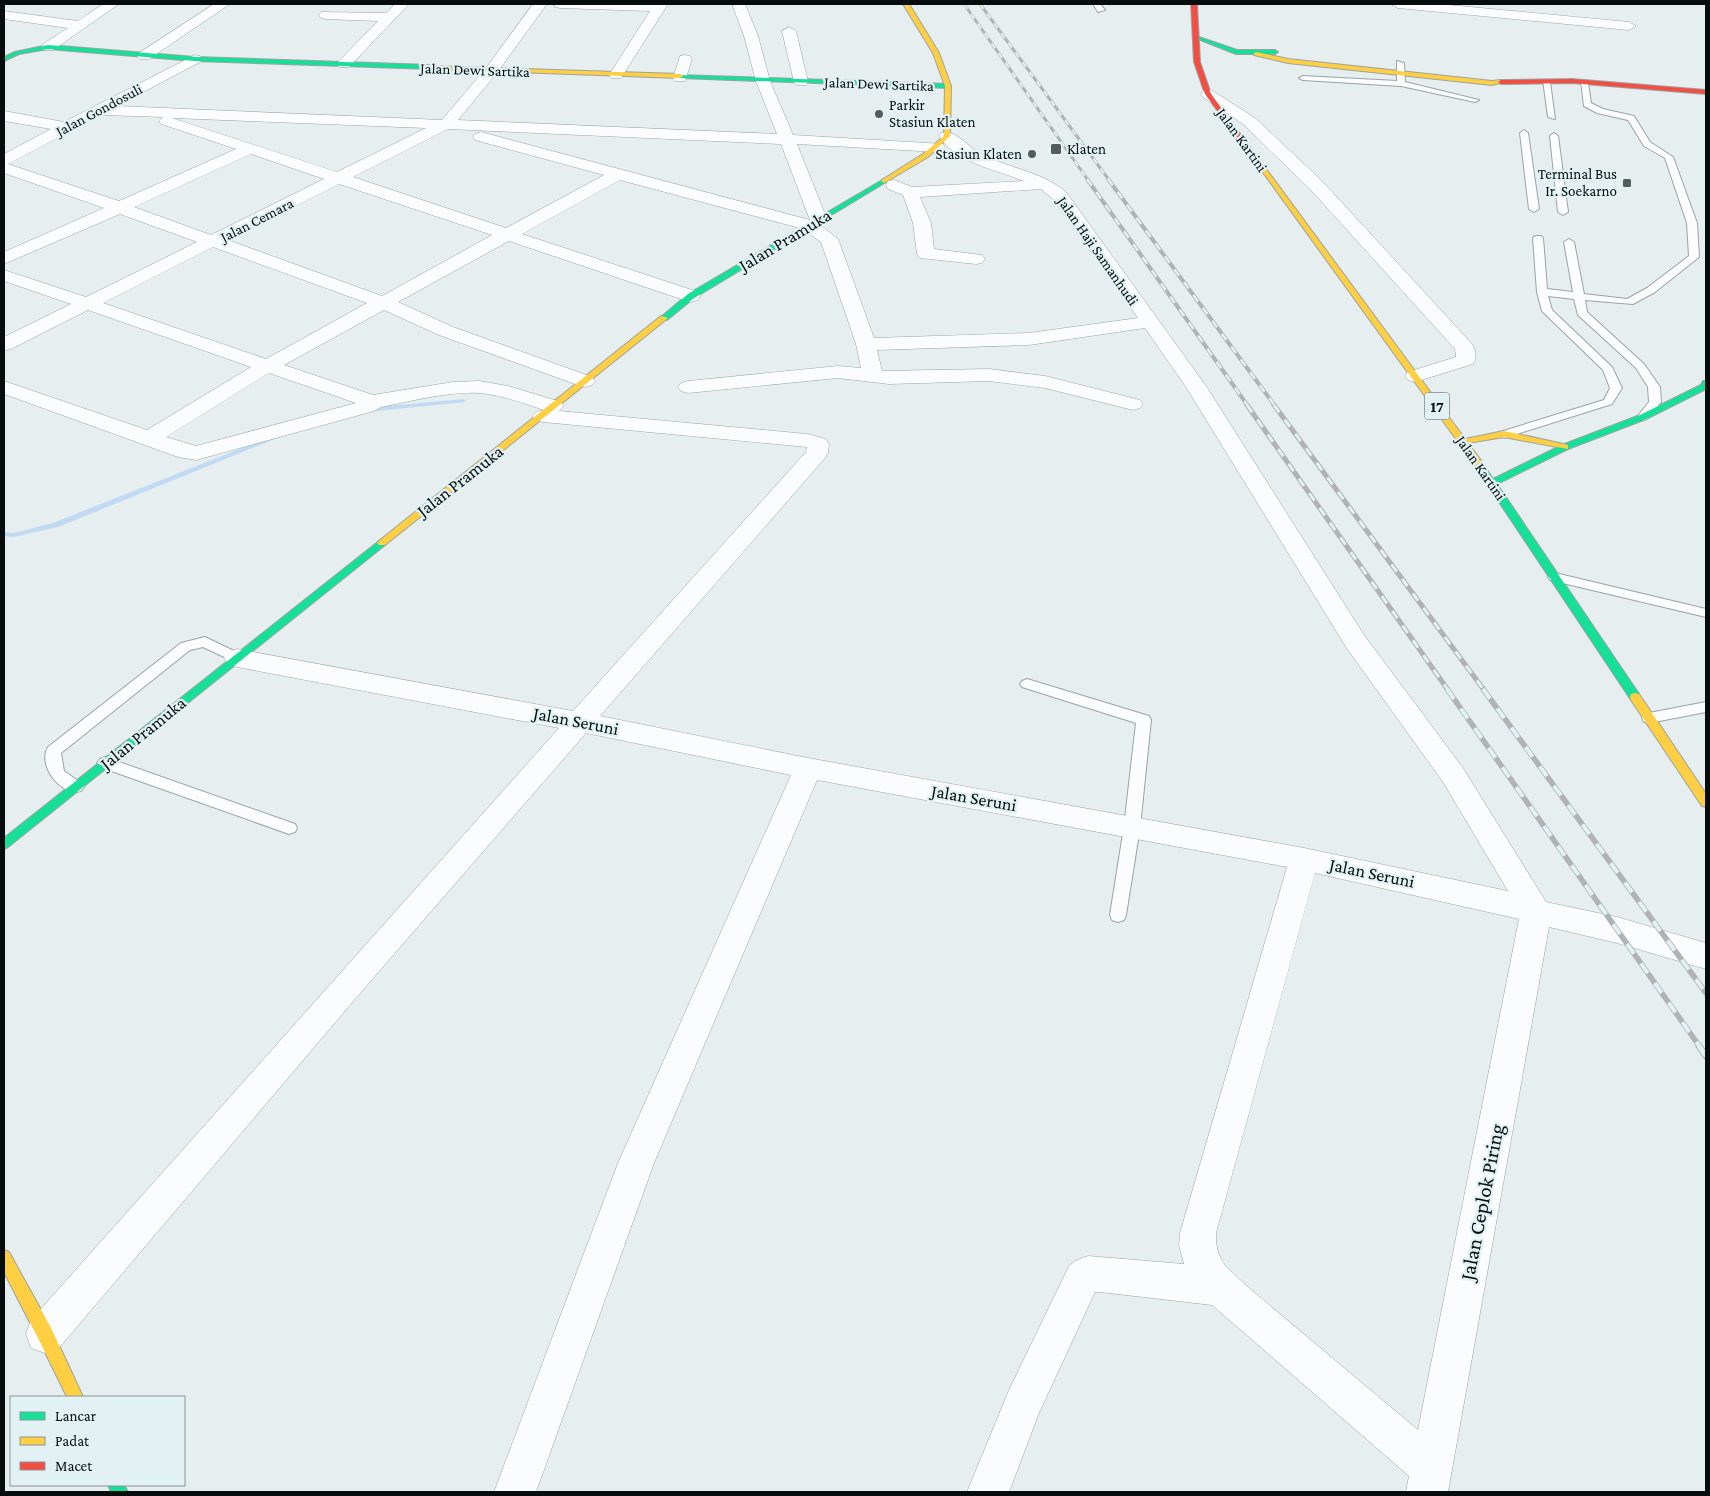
<svg xmlns="http://www.w3.org/2000/svg" width="1710" height="1496" font-family="'Crimson Pro',serif">
<style>
.lines{fill:none;stroke-linecap:round;stroke-linejoin:round}
.stream{fill:#bfdaf2;fill-rule:evenodd}
.lane-casing{stroke:#9ca3a4;stroke-width:2}
.street-casing{stroke:#9ca3a4;stroke-width:1}
.fast-casing{stroke:#9ca3a4;stroke-width:2}
.slow-casing{stroke:#9ca3a4;stroke-width:2}
.jam-casing{stroke:#9ca3a4;stroke-width:2}
.lane{fill:#fbfcfd;fill-rule:evenodd}
.street{fill:#fbfcfd;fill-rule:evenodd}
.fast{fill:#16e098;fill-rule:evenodd}
.slow{fill:#ffcf43;fill-rule:evenodd}
.jam{fill:#f24e42;fill-rule:evenodd}
.rail-far4-casing{stroke:#b0b2b3;stroke-width:3}
.rail-far3-casing{stroke:#b0b2b3;stroke-width:4}
.rail-far2-casing{stroke:#b0b2b3;stroke-width:5}
.rail-far1-casing{stroke:#b0b2b3;stroke-width:5.5}
.rail-casing{stroke:#b0b2b3;stroke-width:7}
.rail-far4{stroke:#e2f2f4;stroke-width:2;stroke-dasharray:6;stroke-linecap:butt}
.rail-far3{stroke:#e2f2f4;stroke-width:2.5;stroke-dasharray:8;stroke-linecap:butt}
.rail-far2{stroke:#e2f2f4;stroke-width:3;stroke-dasharray:9;stroke-linecap:butt}
.rail-far1{stroke:#e2f2f4;stroke-width:4;stroke-dasharray:12;stroke-linecap:butt}
.rail{stroke:#e2f2f4;stroke-width:5;stroke-dasharray:15;stroke-linecap:butt}
.poi-dot{fill:#555c5c;stroke:#e2f2f4;stroke-width:2}
.labels{text-anchor:middle;dominant-baseline:central;stroke-width:4.5;stroke-linejoin:round;paint-order:stroke}
.far-street-label{font-size:15px;fill:#070d0d;stroke:#e2f2f4}
.far-poi-label{font-size:15px;fill:#070d0d;stroke:#e2f2f4;text-anchor:start}
.shield{fill:#e2f2f4;stroke:#495252;stroke-width:1}
.shield-label{font-size:16px;font-weight:bold;fill:#070d0d}
.street-label{font-size:18px;fill:#070d0d;stroke:#e2f2f4}
.near-street-label{font-size:21px;fill:#070d0d;stroke:#e2f2f4}
</style>
<rect width="100%" height="100%" fill="#e6eef0"/>
<g class="lines">
<g class="stream">
<path d="M463 399 465 400V402L367 412 364 410 367 408Z"/>
<path d="M275 435 277 436V438L58 527 14 537 4 536V532L14 533 53 523Z"/>
</g>
<g class="lane-casing">
<g id="lane">
<path d="M1093 4H1100L1105 10 1098 12Z"/>
<path d="M1397 61 1404 63 1405 82 1479 100 1475 102 1401 86 1303 80 1299 78 1303 76 1397 81Z"/>
<path d="M1543 80 1550 82 1555 119 1548 117Z"/>
<path d="M1581 81 1588 83 1591 103 1603 109 1634 116 1650 142 1673 157 1697 223 1699 257 1655 292 1633 304 1585 300 1587 312 1644 364 1660 387 1661 402 1647 419 1643 420 1637 417 1649 402 1648 387 1636 368 1578 315 1574 299 1548 296 1552 310 1612 367 1622 388 1612 404 1504 438 1498 434 1500 432 1604 400 1610 388 1603 370 1542 311 1537 292 1533 238 1535 236H1541L1543 238 1547 289 1573 292 1564 242 1569 239 1574 242 1584 294 1627 299 1647 288 1689 256 1687 223 1665 158 1644 146 1628 120 1597 113 1584 106Z"/>
<path d="M1524 130 1528 133 1539 209 1534 212 1529 209 1520 133Z"/>
<path d="M1554 133 1558 136 1568 212 1563 215 1558 212 1550 136Z"/>
<path d="M1555 573 1706 609V617L1550 580 1548 577Z"/>
<path d="M205 637 242 655 244 658 242 661 237 663 203 647 190 650 61 753 64 771 81 783 84 787 81 791C61 797 37 765 48 747L181 643Z"/>
<path d="M1027 679 1149 716 1151 720 1140 827 1126 915 1124 920 1118 922 1112 920 1110 915 1124 827 1136 723 1022 687 1020 684 1022 681Z"/>
<path d="M1706 702V712L1649 723 1644 722 1642 718 1644 714 1649 713Z"/>
<path d="M105 757 295 824 297 828 295 832 289 834 100 767 97 763 100 759Z"/>
</g>
</g>
<g class="street-casing">
<g id="street">
<path d="M103 4H119L53 50H43L41 47 43 44 68 28 4 19V11L78 21Z"/>
<path d="M214 4H230L149 59H139L137 56 139 53Z"/>
<path d="M395 4H409L349 67H339L337 64 339 61 378 21 326 19 321 18 319 15 321 12 386 13Z"/>
<path d="M533 4H547L496 74 458 120 777 134 756 81 744 36 732 4H745L758 36 770 81 793 135 943 144 945 147 943 150 937 152 797 144 827 219 824 223 819 224 838 239 874 338 1029 333 1138 318 1054 200 1041 189 920 197 931 223 934 249 982 255 985 259 982 263 976 264 920 258 917 254 913 223 903 195 888 189 886 185 888 181 894 180 912 187 1024 181C995 169 958 164 939 136L941 133C957 129 968 148 981 154 1010 169 1041 171 1066 192L1206 386 1364 635 1463 768 1546 902 1617 917 1706 943V969L1617 943 1549 927 1448 1492H1406L1409 1476 1212 1305 1100 1292H1095L1039 1413 1009 1492H967L1009 1390 1069 1266 1075 1261 1088 1256 1184 1264 1179 1245 1180 1233 1287 867 817 780 654 1163 536 1492H494L618 1163 791 775 586 733 355 999 59 1348 45 1353 31 1348 26 1334 31 1320 559 728 237 667 228 664 224 658 228 652 237 649 573 711 806 452 807 447 543 422 536 420 532 416 536 412 544 410C523 403 502 395 480 393 448 391 413 401 381 407L374 411 196 460 178 457 4 394V381L147 430 251 367 88 310 11 349 4 351V337L71 304 4 281V270L86 297 197 242 120 214 4 264V252L104 208 4 173V154L51 129 4 121V111L64 122 195 55 200 56 202 59 200 62 117 106 442 120 486 68ZM101 115 163 117 159 121 161 124 236 149 119 201 8 164ZM172 118 426 128 337 172ZM448 129 781 144 810 220 481 132 475 134 473 137 475 140 604 175 506 228 353 177ZM251 154 324 179 211 235 134 207ZM620 180 803 229 821 242 856 344 861 368 838 366 688 381 681 383 678 387 681 391 688 393 838 378 889 384 989 381 1045 388 1133 410 1140 408 1143 404 1140 400 1045 376 989 369 882 371 877 350 1029 345 1145 328 1186 387 1346 647 1443 782 1508 891 1304 848 808 758 600 716 825 458 828 453 829 444 826 439 807 434 559 411 564 406 561 402 508 386 479 381 453 382 373 395 284 365 384 310 439 335 578 385 585 387 592 385 595 381 592 377 453 327 398 302 509 241 684 300 691 302 698 300 700 296 698 292 522 234ZM339 184 492 235 382 296 228 240ZM213 247 367 303 266 359 103 303ZM269 373 356 403 196 446 166 437ZM1315 873 1519 919 1418 1430 1249 1288C1229 1269 1215 1263 1216 1233Z"/>
<path d="M554 4H668L623 75 621 78H611L609 75 650 11 560 8 555 7Z"/>
<path d="M1391 4H1438L1629 22 1636 26 1629 30 1398 8Z"/>
<path d="M789 27 796 31 808 82 806 85H796L794 82 782 31Z"/>
<path d="M685 55 690 56 692 59 685 81H675L673 78 680 56Z"/>
<path d="M1208 89 1213 91 1255 118 1322 181 1472 344C1476 350 1477 358 1473 364L1415 382 1408 380 1405 376 1408 372 1456 357 1455 349 1310 189 1243 124 1203 97 1200 94 1203 91Z"/>
</g>
</g>
<g class="fast-casing">
<g id="fast">
<path d="M1193 35 1237 50H1275L1278 52 1275 54H1236L1193 37Z"/>
<path d="M48 45 195 57 431 65 434 67 431 69 195 61 48 49 19 54 4 61V57L15 52Z"/>
<path d="M678 75 948 84 951 86 948 88 680 78 677 76Z"/>
<path d="M884 179 887 181 886 182 694 298 667 320 660 318 688 294Z"/>
<path d="M1703 381H1706V389L1646 419 1568 449 1497 484 1639 694 1640 697 1639 700H1631L1475 466 1480 463 1483 464 1493 479 1562 445 1640 415 1701 385Z"/>
<path d="M382 540 385 541 387 543 385 545 8 847 4 849V838L379 541Z"/>
<path d="M108 1485H124L128 1492H111Z"/>
</g>
</g>
<g class="slow-casing">
<g id="slow">
<path d="M903 4H909L939 53 951 86 950 136 928 157 884 183 881 181 882 180 923 154 944 136 945 86 933 53Z"/>
<path d="M1256 52 1288 59 1492 81 1501 80 1504 82 1492 85 1288 63 1254 55V53Z"/>
<path d="M429 66 680 74 683 76 680 78 431 69 429 68Z"/>
<path d="M1254 158H1258L1465 439 1504 431 1568 445V449L1504 437 1468 443 1485 466 1480 469 1477 468 1254 160Z"/>
<path d="M661 316 668 318 385 545H379L377 543 379 541Z"/>
<path d="M1635 693 1639 694 1706 794V807L1702 806 1631 700 1630 697 1631 694Z"/>
<path d="M4 1250 9 1252 51 1328 83 1397H67L39 1340 4 1272Z"/>
</g>
</g>
<g class="jam-casing">
<g id="jam">
<path d="M1191 4H1197L1200 62 1211 94 1258 158V160H1254L1205 94 1194 62Z"/>
<path d="M1572 79 1706 90V94L1572 83 1501 84 1498 82 1501 80Z"/>
</g>
</g>
<use href="#lane" class="lane"/>
<use href="#street" class="street"/>
<use href="#fast" class="fast"/>
<use href="#slow" class="slow"/>
<use href="#jam" class="jam"/>
<g class="rail-far4-casing">
<g id="rail-far4">
<path d="M964 4 1088 180"/>
<path d="M980 4 1109 180"/>
</g>
</g>
<g class="rail-far3-casing">
<g id="rail-far3">
<path d="M1087 179 1248 406"/>
<path d="M1108 179 1275 406"/>
</g>
</g>
<g class="rail-far2-casing">
<g id="rail-far2">
<path d="M1247 405 1448 690"/>
<path d="M1274 405 1484 690"/>
</g>
</g>
<g class="rail-far1-casing">
<g id="rail-far1">
<path d="M1447 689 1700 1047"/>
<path d="M1483 689 1706 993"/>
</g>
</g>
<g class="rail-casing">
<path id="rail" d="M1699 1046 1706 1056"/>
</g>
<use href="#rail-far4" class="rail-far4"/>
<use href="#rail-far3" class="rail-far3"/>
<use href="#rail-far2" class="rail-far2"/>
<use href="#rail-far1" class="rail-far1"/>
<use href="#rail" class="rail"/>
</g>
<g class="poi-dot">
<circle cx="879" cy="114" r="5"/>
<rect x="1050" y="143" width="12" height="12" rx="2.5"/>
<circle cx="1032" cy="154" r="5"/>
<rect x="1622" y="178" width="10" height="10" rx="2.5"/>
</g>
<g class="labels">
<g class="far-street-label">
<text transform="translate(475 70) rotate(2)">Jalan Dewi Sartika</text>
<text transform="translate(879 84) rotate(2)">Jalan Dewi Sartika</text>
<text transform="translate(99 110) rotate(-28)">Jalan Gondosuli</text>
<text transform="translate(1242 140) rotate(54)">Jalan Kartini</text>
<text transform="translate(257 220) rotate(-27)">Jalan Cemara</text>
<text transform="translate(1098 251) rotate(55)">Jalan Haji Samanhudi</text>
<text transform="translate(1481 468) rotate(55)">Jalan Kartini</text>
</g>
<g class="far-poi-label">
<text x="889" y="105">Parkir<tspan x="889" dy="17">Stasiun Klaten</tspan></text>
<text x="1067" y="149">Klaten</text>
<text x="1022" y="154" text-anchor="end">Stasiun Klaten</text>
<text x="1617" y="174" text-anchor="end">Terminal Bus<tspan x="1617" dy="17">Ir. Soekarno</tspan></text>
</g>
<rect class="shield" x="1424.5" y="392.5" width="25" height="27" rx="4"/>
<g class="shield-label">
<text x="1437" y="406">17</text>
</g>
<g class="street-label">
<text transform="translate(785 240) rotate(-31)">Jalan Pramuka</text>
<text transform="translate(460 481) rotate(-38)">Jalan Pramuka</text>
<text transform="translate(576 721) rotate(11)">Jalan Seruni</text>
<text transform="translate(143 733) rotate(-39)">Jalan Pramuka</text>
<text transform="translate(974 798) rotate(10)">Jalan Seruni</text>
<text transform="translate(1372 873) rotate(12)">Jalan Seruni</text>
</g>
<g class="near-street-label">
<text transform="translate(1482 1202) rotate(-79)">Jalan Ceplok Piring</text>
</g>
</g>
<rect width="1710" height="1496" fill="none" stroke="#070d0d" stroke-width="10"/>
<rect x="10" y="1396" width="175" height="90" fill="#e2f2f4" stroke="#8a9698"/>
<rect x="20" y="1412" width="25" height="8" fill="#16e098" stroke="#8a9698"/>
<text x="55" y="1421" font-size="15" fill="#070d0d">Lancar</text>
<rect x="20" y="1437" width="25" height="8" fill="#ffcf43" stroke="#8a9698"/>
<text x="55" y="1446" font-size="15" fill="#070d0d">Padat</text>
<rect x="20" y="1462" width="25" height="8" fill="#f24e42" stroke="#8a9698"/>
<text x="55" y="1471" font-size="15" fill="#070d0d">Macet</text>
</svg>
